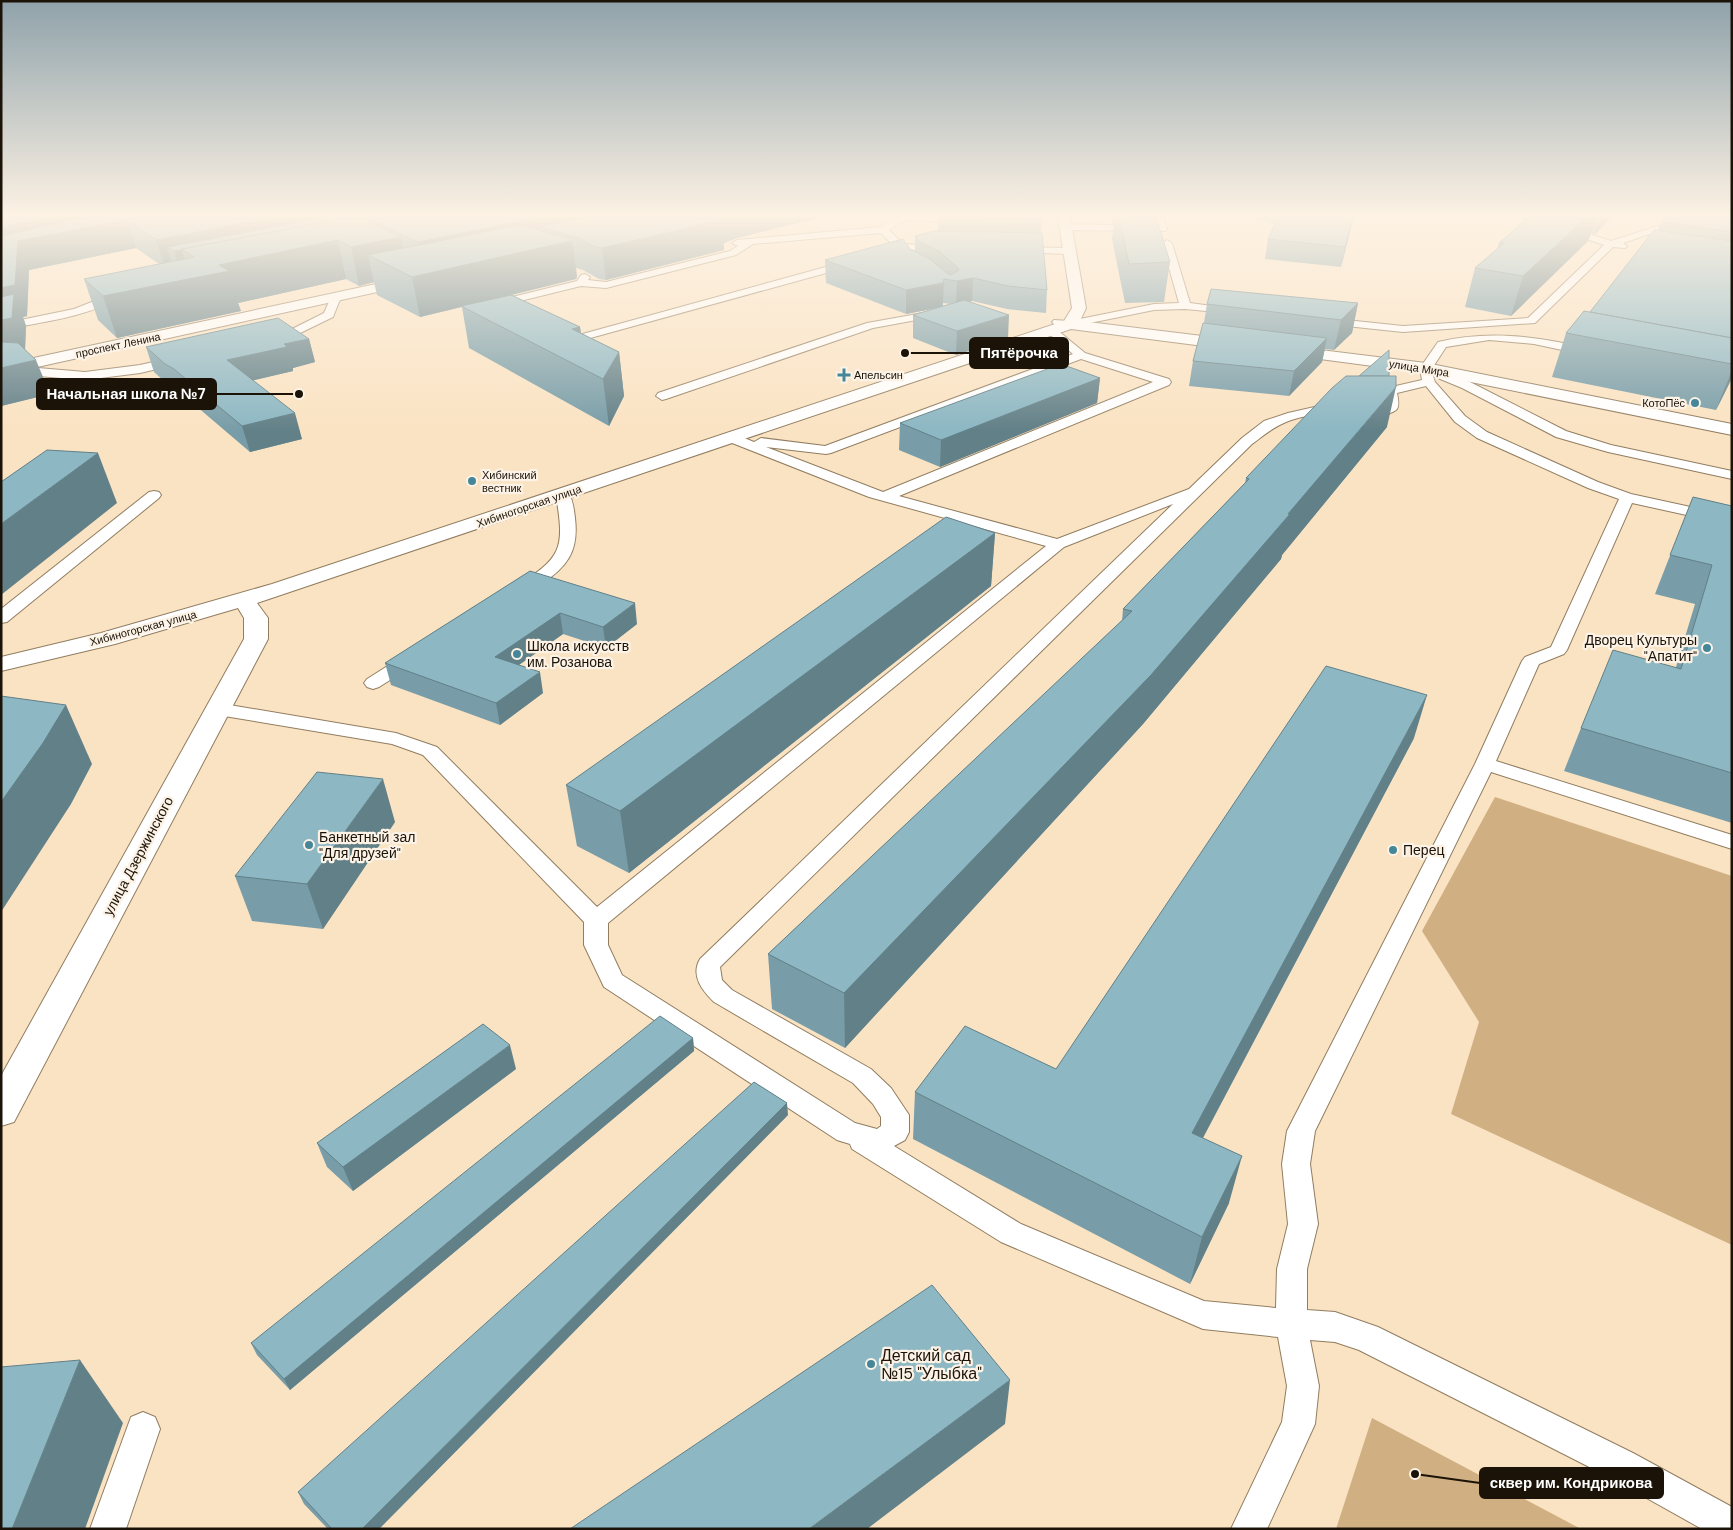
<svg xmlns="http://www.w3.org/2000/svg" width="1733" height="1530" font-family="'DM Sans',sans-serif">
<style>
.green{fill:#d0b082}
.lines{fill:none;stroke-linecap:round;stroke-linejoin:round}
.lane-casing{stroke:#917d60;stroke-width:2}
.street-casing{stroke:#917d60;stroke-width:2}
.secondary-casing{stroke:#917d60;stroke-width:2}
.lane{fill:#fff;fill-rule:evenodd}
.street{fill:#fff;fill-rule:evenodd}
.secondary{fill:#fff;fill-rule:evenodd}
.wall{fill:#789da8;fill-rule:evenodd}
.shaded-wall{fill:#628088;fill-rule:evenodd}
.building{fill:#8cb7c3;stroke:#628088}
.poi-dot{fill:#458798;stroke:#fcf3e6;stroke-width:2}
.labels{text-anchor:middle;dominant-baseline:central;stroke-width:4.5;stroke-linejoin:round;paint-order:stroke}
.far-street-label{font-size:11px;fill:#1b1308;stroke:#fcf3e6}
.far-poi-label{font-size:11px;fill:#1b1308;stroke:#fcf3e6;text-anchor:start}
.poi-label{font-size:14px;fill:#1b1308;stroke:#fcf3e6;text-anchor:start}
.street-label{font-size:14px;fill:#1b1308;stroke:#fcf3e6}
.near-poi-label{font-size:16px;fill:#1b1308;stroke:#fcf3e6;text-anchor:start}
.leader{fill:none;stroke:#1b1308;stroke-width:2}
.callout-dot{fill:#1b1308;stroke:#fcf3e6;stroke-width:2}
.callout{fill:#1b1308;stroke:#1b1308;stroke-width:2}
.callout-label{font-size:15px;text-anchor:middle;font-weight:bold;fill:#fff}
</style>
<rect width="100%" height="100%" fill="#fae3c3"/>
<g class="green">
<path d="M1495 797 1732 876V1245L1451 1114 1479 1022 1422 931Z"/>
<path d="M1372 1418 1581 1529H1336Z"/>
</g>
<g class="lines">
<g class="lane-casing">
<g id="lane">
<path d="M894 217H981L969 223 905 220 889 230 903 244 945 246V250L942 251 897 249 881 233 753 244 736 255 606 288 581 286 492 308 487 305 488 303 577 281 581 275 585 274 590 277 588 280 606 282 730 251 738 246 732 243 737 240 881 227Z"/>
<path d="M1154 217H1163L1167 229 1165 231 1065 230 1060 227 1065 224 1156 226Z"/>
<path d="M1522 217H1536L1611 241 1680 219H1686L1688 221 1623 243 1627 246 1625 248 1613 247 1535 323 1403 332 1327 324 1321 321 1327 318 1403 326 1528 318 1604 245Z"/>
<path d="M1167 240 1172 243 1190 303 1234 309 1239 312 1238 314 1185 309 1154 310 1070 327 1054 324 1052 322 1054 320 1070 321 1154 304 1179 303 1162 243Z"/>
<path d="M1016 247 1069 248 1074 251 1069 254 1013 252V248Z"/>
<path d="M851 260 856 263 855 265 565 345 561 346 555 343 557 341Z"/>
<path d="M117 292 122 295 121 297C85 318 41 322 1 330V324L74 309Z"/>
<path d="M336 294 341 297 333 317 292 337 273 342 267 339 269 337 284 333 324 313 331 297Z"/>
<path d="M940 310 945 313 944 315 873 328 666 399 662 400 656 396 658 393 867 323Z"/>
<path d="M1052 328 1056 329 1085 353 1169 379 1171 382 1169 385 899 496 1057 539 1189 489 1242 438 1264 421 1288 413 1319 406 1334 405 1340 409C1334 416 1316 414 1307 416 1281 421 1272 429 1252 444L720 967 722 980 732 990 871 1069 891 1088 909 1115V1132L905 1140 894 1146 1021 1224 1204 1301 1276 1308 1277 1269 1288 1224 1282 1164 1287 1131 1475 764 1522 661 1525 657 1551 647 1619 499 1588 488 1477 438 1455 422 1426 386 1397 393C1398 398 1400 407 1396 410 1389 416 1366 417 1360 410L1366 406 1385 405V391L1387 388 1422 380 1420 368 1438 342C1490 329 1543 337 1594 350L1596 352 1590 356 1534 344 1489 340 1446 347 1433 367 1470 382 1566 431 1611 445 1732 471V479L1608 452 1556 437 1462 388 1433 376 1435 382 1465 416 1487 432 1598 482 1631 494 1732 516V525L1632 503 1567 650 1564 654 1539 664 1496 761 1732 835V849L1491 772 1315 1131 1310 1164 1318 1224 1307 1269V1310L1335 1312 1378 1327 1633 1453 1732 1507V1529H1702L1609 1477 1359 1350 1335 1342 1310 1340 1319 1386 1315 1424 1267 1529H1231L1282 1422 1287 1386 1278 1337 1203 1329 1001 1242 852 1149 850 1144 837 1140 604 987 584 945V922L423 755 392 744 218 715 211 713 209 709 211 705 218 703 396 733 437 747 597 907 1046 546 869 497 727 441 725 438 727 435H737L754 442 761 438 825 446 1073 354 1048 333 1046 331 1048 329ZM1081 359 1153 382 883 492 766 447 826 454 831 453ZM1173 504 700 959C690 976 703 991 714 1002L853 1083 873 1104 881 1117V1126L877 1129 855 1123 622 975 608 945V923L1064 547Z"/>
<path d="M179 356 185 360 183 363 140 373 85 380 15 374 9 370 15 366 85 372 140 365Z"/>
<path d="M154 491 159 492 161 495 159 498 7 622 1 623V609L149 492Z"/>
<path d="M563 491 568 492C573 499 574 510 575 518 579 552 567 567 540 585 531 591 525 596 515 593L513 590 515 587C562 557 565 550 556 495L558 492Z"/>
<path d="M411 654 417 655 420 659 417 663 379 687 373 689 367 687 364 683 367 679 405 655Z"/>
<path d="M143 1412 155 1417 160 1429 126 1529H90L131 1417Z"/>
</g>
</g>
<g class="street-casing">
<g id="street">
<path d="M1058 217H1070L1086 308 1080 321 1235 340 1241 342 1243 345 1241 348 1235 350 1071 329 257 603 268 618V639L14 1122 1 1126V1076L244 639V618L238 608 115 644 1 671V657L101 633 272 584 1064 321 1072 308Z"/>
<path d="M1288 346 1426 363 1732 424V435L1426 373 1282 354 1280 351 1282 348Z"/>
</g>
</g>
<g class="secondary-casing">
<path id="secondary" d="M413 276 418 277 420 280 418 283 1 375V365Z"/>
</g>
<use href="#lane" class="lane"/>
<use href="#street" class="street"/>
<use href="#secondary" class="secondary"/>
</g>
<g class="wall">
<path d="M1 217H822L737 238 724 243V250L606 280 599 279 583 270 576 268 577 277 576 279 512 295 580 327 581 333 619 352 624 396 609 426 469 348 462 307 420 317 377 295 374 282 359 286 346 279 238 303 241 311 117 338 98 320 84 279 159 264 136 248 29 270 27 316 23 317 26 326 25 349 50 394 1 406Z"/>
<path d="M938 217H1042L1041 233 1047 290 1046 313 1007 309 972 301H970L1008 338 956 355 913 338V315L936 308 906 314 826 283 825 260 910 249 915 252V236L938 231ZM943 303 951 304 943 306Z"/>
<path d="M1110 217H1156L1170 262 1164 302 1125 303 1112 239 1114 223H1112Z"/>
<path d="M1251 217H1354L1341 267 1265 259 1268 239 1275 224Z"/>
<path d="M1529 217H1612L1595 234 1591 233 1588 241 1511 316 1465 307 1475 268 1497 249 1499 243Z"/>
<path d="M1732 217V378L1716 410 1552 377 1566 333 1590 312 1658 230 1661 222Z"/>
<path d="M1358 303 1352 333 1334 350 1325 349 1322 362 1289 396 1189 386 1193 361 1204 323 1207 304Z"/>
<path d="M309 339 315 362 293 368V371L253 380 302 439 250 452 182 394 173 389 154 372 146 347Z"/>
<path d="M1100 378 1097 403 940 467 899 450 900 423Z"/>
<path d="M1387 427 1282 555 1281 559 1143 724 845 1048 772 1009 768 954 1122 621 1123 609 1245 483 1246 478Z"/>
<path d="M1693 497 1732 506V823L1564 771 1581 728 1676 667 1695 604 1655 594Z"/>
<path d="M995 533 991 586 629 873 577 846 566 785Z"/>
<path d="M530 571 637 624 606 648 563 634 519 665 543 693 500 725 391 685 385 663Z"/>
<path d="M1414 738 1203 1138 1229 1203 1190 1284 913 1139 915 1092 1056 1069Z"/>
<path d="M395 822 323 929 252 921 235 876Z"/>
<path d="M693 1038 694 1051 290 1390 257 1355 251 1343Z"/>
<path d="M516 1069 353 1191 327 1167 317 1143Z"/>
<path d="M788 1115 379 1529H328L304 1504 298 1492Z"/>
</g>
<g class="shaded-wall">
<path d="M49 217H176L127 220 136 248 29 270 27 316 23 317 26 326 25 350 1 363V228Z"/>
<path d="M278 217H361L367 243 401 237 409 275 368 255 374 282 359 286 351 247 338 240 346 279 238 303 241 311 117 338 103 296 183 280 174 251 167 247 173 267 166 269 156 240ZM182 250 194 257 191 279Z"/>
<path d="M542 217H675L540 227 542 246 424 272 418 242Z"/>
<path d="M710 217H822L737 238 724 243V250L606 280 602 248Z"/>
<path d="M1353 217H1354L1341 267 1345 247Z"/>
<path d="M1587 217H1596L1588 241 1511 316 1523 276Z"/>
<path d="M1601 217H1612L1595 234Z"/>
<path d="M572 239 577 277 576 279 420 317 412 277Z"/>
<path d="M973 278 972 301 956 304 957 281Z"/>
<path d="M944 279 943 303 942 307 906 314V290Z"/>
<path d="M1358 303 1352 333 1334 350 1341 320Z"/>
<path d="M1009 315 1008 338 956 355 957 331Z"/>
<path d="M580 327 586 370 572 329Z"/>
<path d="M1327 338 1322 362 1289 396 1294 371Z"/>
<path d="M309 339 315 362 293 368V371L234 385 227 360 284 344Z"/>
<path d="M619 352 624 396 609 426 603 379Z"/>
<path d="M36 360 50 394 1 406V368Z"/>
<path d="M1732 370V378L1716 410Z"/>
<path d="M1100 378 1097 403 940 467 941 440Z"/>
<path d="M1396 387 1387 427 1282 555 1281 559 1143 724 845 1048 844 993 1288 514Z"/>
<path d="M295 413 302 439 250 452 242 426Z"/>
<path d="M98 453 117 503 1 595V524Z"/>
<path d="M995 533 991 586 629 873 620 811Z"/>
<path d="M635 603 637 624 606 648 603 627Z"/>
<path d="M560 613 563 634 500 678 495 657Z"/>
<path d="M540 672 543 693 500 725 496 703Z"/>
<path d="M1427 695 1414 738 1181 1179 1192 1133Z"/>
<path d="M66 705 92 764 71 804 1 912V802Z"/>
<path d="M383 779 395 822 323 929 307 884Z"/>
<path d="M693 1038 694 1051 290 1390 284 1379Z"/>
<path d="M510 1045 516 1069 353 1191 343 1167Z"/>
<path d="M787 1103 788 1115 379 1529H362Z"/>
<path d="M1242 1156 1229 1203 1190 1284 1202 1237Z"/>
<path d="M80 1360 123 1423 85 1529H12Z"/>
<path d="M1010 1380 1005 1424 867 1529H809Z"/>
</g>
<g class="building">
<path d="M1 217H49L1 228Z"/>
<path d="M85 217H278L156 240 127 220 18 241 15 285 1 288V236Z"/>
<path d="M327 217H352L174 251 167 247Z"/>
<path d="M352 217H359L401 237 351 247 338 240 219 265 229 271 103 296 84 279 194 257 182 249Z"/>
<path d="M365 217H542L418 242Z"/>
<path d="M585 217H715L722 220 602 248 595 247 579 238 540 227Z"/>
<path d="M953 217H1042V219Z"/>
<path d="M1119 217H1156L1170 262 1129 264Z"/>
<path d="M1278 217H1353L1345 247 1268 239Z"/>
<path d="M1529 217H1587L1523 276 1475 268 1504 243H1499Z"/>
<path d="M1664 217H1732V232L1661 222Z"/>
<path d="M520 225 572 239 571 241 412 277 368 255Z"/>
<path d="M1654 230 1732 241V338L1590 312Z"/>
<path d="M934 231 1042 233 1047 290 1008 286 973 278 957 281 944 279 943 283 906 290 825 260 903 239 910 249 930 259 947 273 951 275 959 270 957 267 940 252 920 242 915 236Z"/>
<path d="M1211 289 1358 303 1341 320 1207 304Z"/>
<path d="M14 294 12 318 1 320V297Z"/>
<path d="M511 295 580 327 572 329 619 352 603 379 461 306Z"/>
<path d="M964 300 1009 315 957 331 913 315Z"/>
<path d="M1584 311 1732 338V364L1566 333Z"/>
<path d="M278 318 309 339 284 344 287 347 227 360 295 413 242 426 174 369 165 364 146 347Z"/>
<path d="M1203 323 1327 338 1294 371 1193 361Z"/>
<path d="M1 342 18 343 36 360 1 368Z"/>
<path d="M1389 350V376H1359Z"/>
<path d="M1061 364 1100 378 941 440 900 423Z"/>
<path d="M1346 376H1396V387L1288 514H1290L1151 675 844 993 768 954 1132 611 1123 609 1249 479 1246 478 1332 388Z"/>
<path d="M47 450 98 453 1 524V482Z"/>
<path d="M1693 497 1732 506V773L1581 728 1613 650 1681 669 1712 565 1670 555Z"/>
<path d="M946 517 995 533 620 811 566 785Z"/>
<path d="M530 571 635 603 603 627 560 613 495 657 540 672 496 703 385 663Z"/>
<path d="M1326 666 1427 695 1192 1133 1242 1156 1202 1237 915 1092 965 1026 1056 1069Z"/>
<path d="M1 696 66 705 43 743 1 802Z"/>
<path d="M317 772 383 779 307 884 235 876Z"/>
<path d="M660 1016 693 1038 284 1379 251 1343Z"/>
<path d="M483 1024 510 1045 343 1167 317 1143Z"/>
<path d="M754 1082 787 1103 362 1529H332L298 1492Z"/>
<path d="M932 1285 1010 1380 809 1529H570Z"/>
<path d="M80 1360 12 1529H1V1367Z"/>
</g>
<linearGradient id="sky" x2="0" y2="1"><stop stop-color="#8fa2aa"/><stop offset="0.5" stop-color="#fdf2e4"/><stop offset="1" stop-color="#fdf2e4" stop-opacity="0"/></linearGradient>
<rect width="1733" height="431" fill="url(#sky)"/>
<g class="poi-dot">
<path d="M841.5 367.5h5v5h5v5h-5v5h-5v-5h-5v-5h5z"/>
<circle cx="1695" cy="403" r="5"/>
<circle cx="472" cy="481" r="5"/>
<circle cx="1707" cy="648" r="5"/>
<circle cx="517" cy="654" r="5"/>
<circle cx="309" cy="845" r="5"/>
<circle cx="1393" cy="850" r="5"/>
<circle cx="871" cy="1364" r="5"/>
</g>
<g class="labels">
<g class="far-street-label">
<text transform="translate(118 345) rotate(-12)">проспект Ленина</text>
<text transform="translate(1419 368) rotate(9)">улица Мира</text>
<text transform="translate(529 506) rotate(-19)">Хибиногорская улица</text>
<text transform="translate(143 628) rotate(-15)">Хибиногорская улица</text>
</g>
<g class="far-poi-label">
<text x="854" y="375">Апельсин</text>
<text x="1685" y="403" text-anchor="end">КотоПёс</text>
<text x="482" y="475">Хибинский<tspan x="482" dy="13">вестник</tspan></text>
</g>
<g class="poi-label">
<text x="1697" y="640" text-anchor="end">Дворец Культуры<tspan x="1697" dy="16">"Апатит"</tspan></text>
<text x="527" y="646">Школа искусств<tspan x="527" dy="16">им. Розанова</tspan></text>
<text x="319" y="837">Банкетный зал<tspan x="319" dy="16">"Для друзей"</tspan></text>
<text x="1403" y="850">Перец</text>
</g>
<g class="street-label">
<text transform="translate(138 856) rotate(-62)">улица Дзержинского</text>
</g>
<g class="near-poi-label">
<text x="881" y="1355">Детский сад<tspan x="881" dy="18">№15 "Улыбка"</tspan></text>
</g>
</g>
<path class="leader" d="M905 353L970 353M299 394L216 394M1415 1474L1480 1483"/>
<g class="callout-dot">
<circle cx="905" cy="353" r="5"/>
<circle cx="299" cy="394" r="5"/>
<circle cx="1415" cy="1474" r="5"/>
</g>
<g class="callout">
<rect x="970" y="338" width="98" height="30" rx="5"/>
<rect x="37" y="379" width="179" height="30" rx="5"/>
<rect x="1480" y="1468" width="183" height="30" rx="5"/>
</g>
<g class="callout-label">
<text x="1019" y="358">Пятёрочка</text>
<text x="126" y="399">Начальная школа №7</text>
<text x="1571" y="1488">сквер им. Кондрикова</text>
</g>
<rect width="1733" height="1530" fill="none" stroke="#1b1308" stroke-width="5"/>
</svg>
